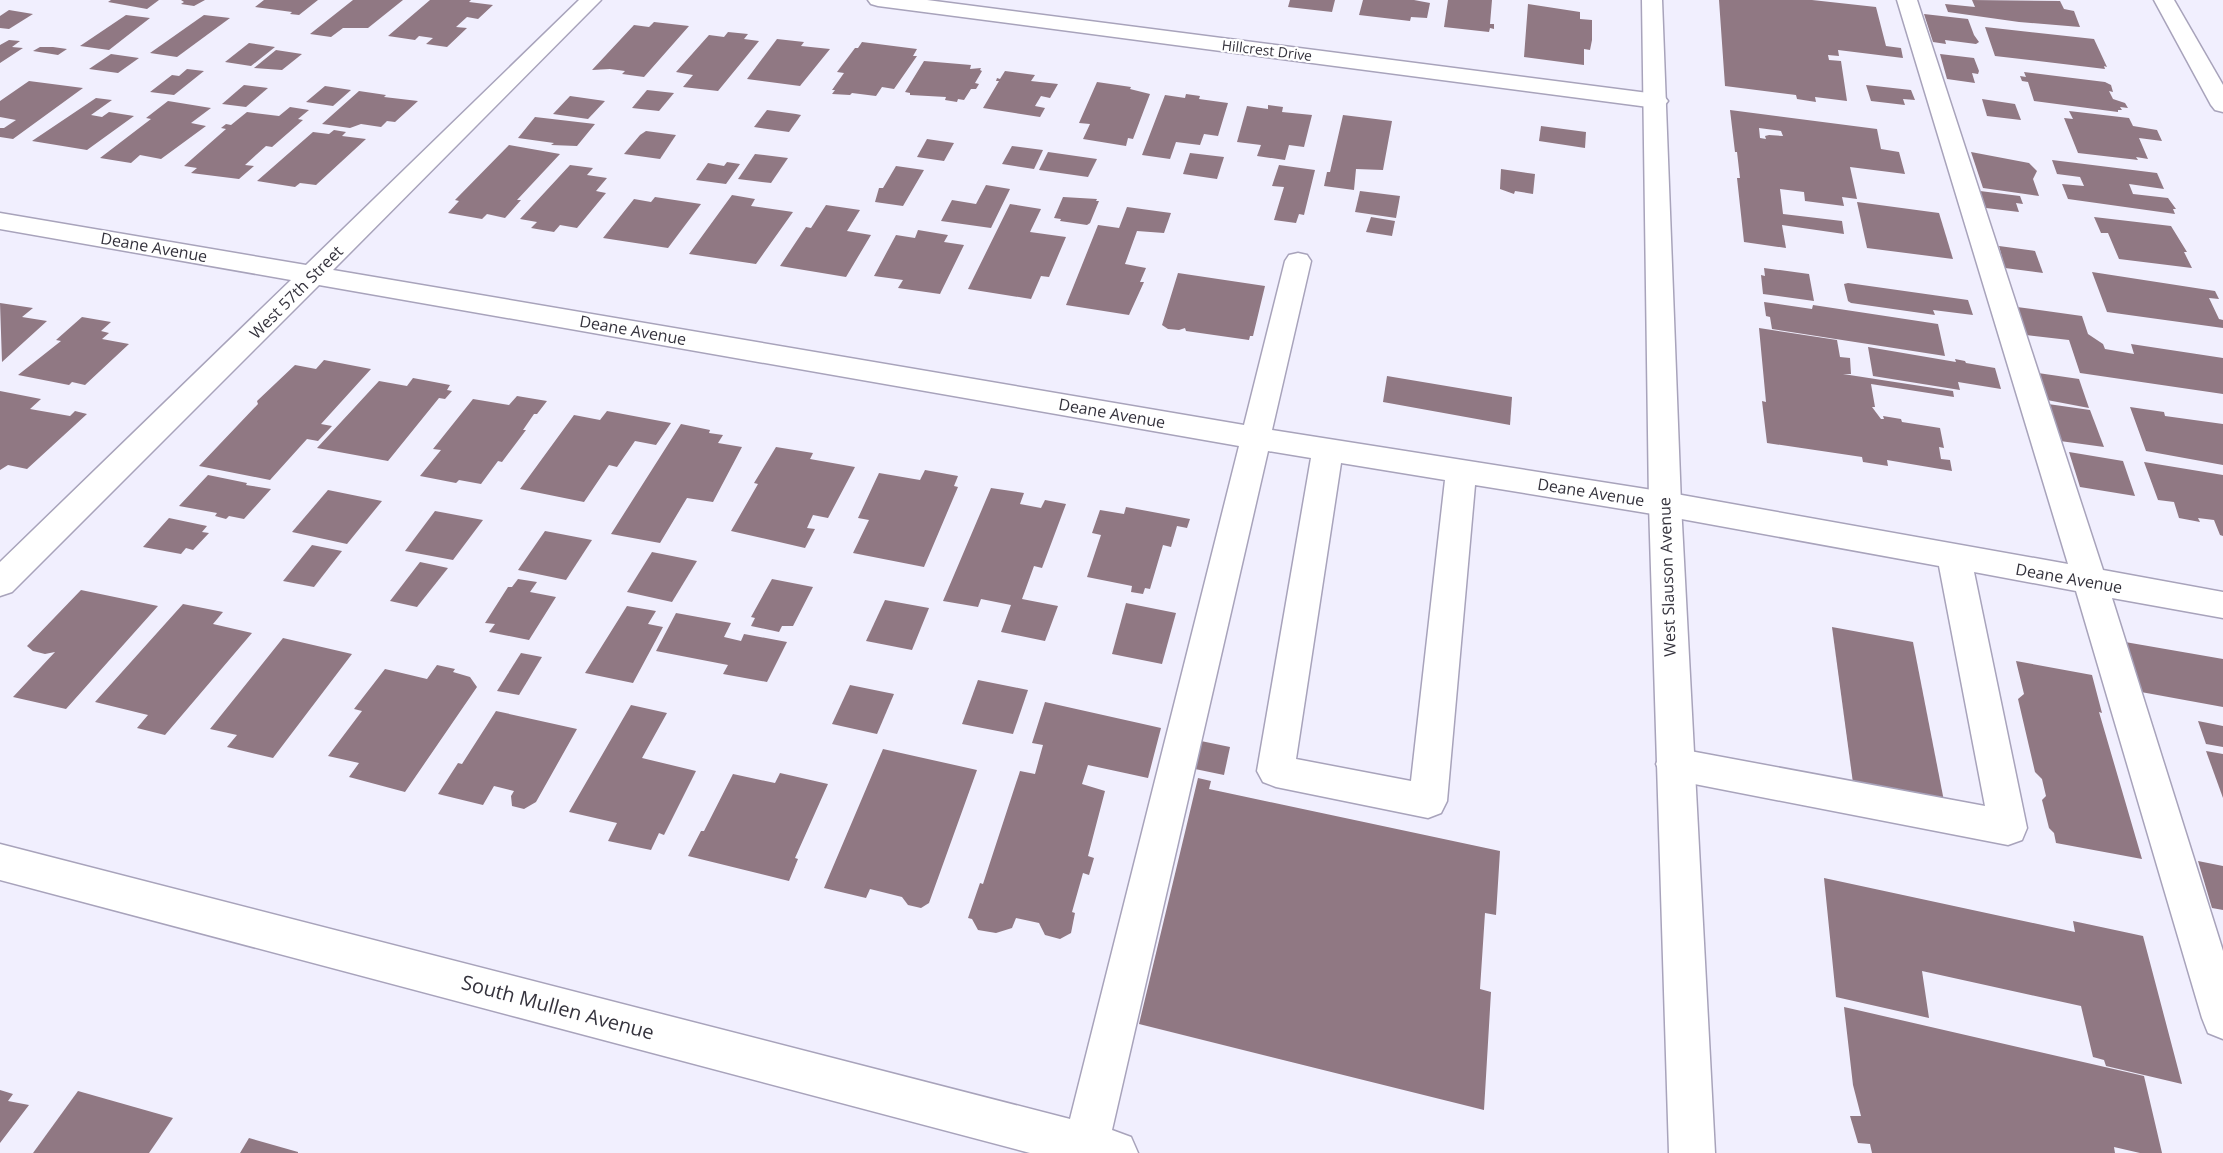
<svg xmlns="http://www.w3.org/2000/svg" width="2223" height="1153" font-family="'Open Sans',sans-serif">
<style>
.building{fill:#907883;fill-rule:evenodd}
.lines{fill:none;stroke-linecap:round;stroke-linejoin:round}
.minor-casing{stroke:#a8a3bb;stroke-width:3}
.major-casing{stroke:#a8a3bb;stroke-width:3}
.minor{fill:#fff;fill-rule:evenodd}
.major{fill:#fff;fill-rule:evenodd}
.labels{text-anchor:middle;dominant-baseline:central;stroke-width:4.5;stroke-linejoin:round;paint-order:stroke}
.far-street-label{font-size:14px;fill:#35333d;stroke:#fff}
.street-label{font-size:16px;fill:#35333d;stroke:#fff}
.near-street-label{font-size:20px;fill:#35333d;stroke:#fff}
</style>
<rect width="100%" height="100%" fill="#f1effe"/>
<g class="building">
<path d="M111 0H159L147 9 108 2Z"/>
<path d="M181 0H205L194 6 181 4 184 2Z"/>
<path d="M264 0H318L299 15 290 14 292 12 255 7Z"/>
<path d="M353 0H403L368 28H343L331 37 310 34Z"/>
<path d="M430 0H471L469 2 493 5 478 19 467 17 456 27 467 28 447 47 426 44 433 38 419 36 415 40 388 36Z"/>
<path d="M1290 0H1335L1332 12 1288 7Z"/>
<path d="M1363 0H1414L1430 3 1427 18 1411 17 1410 21 1359 15Z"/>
<path d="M1448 0H1492L1490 24H1494V29L1490 28 1489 32 1444 27Z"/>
<path d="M1719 0H1812L1876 7 1886 46 1901 48 1903 58 1838 50 1839 56 1828 55 1829 60 1841 61 1847 101 1815 97 1816 102 1797 99 1796 95 1725 86Z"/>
<path d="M1972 0 2060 1 2064 9 2074 11 2080 27 2019 22 1948 12 1945 4 1975 7Z"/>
<path d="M1528 4 1580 12V19L1592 20V40L1590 50 1584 49V65L1524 57Z"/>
<path d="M9 10 33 14 9 29 0 28V16Z"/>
<path d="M1924 14 1968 19 1974 35 1979 42 1976 44 1945 40 1946 44 1933 42Z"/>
<path d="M126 15 150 18 109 50 80 46Z"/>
<path d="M204 15 230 18 177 57 150 53Z"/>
<path d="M654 22 689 26 644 77 622 74 625 71 610 69 592 70 634 25 649 27Z"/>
<path d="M1985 27 2094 39 2107 67 2104 66 2105 69 1995 56Z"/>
<path d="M728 32 748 34 744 39 759 41 718 91 683 87 693 75 676 72 709 35 724 37Z"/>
<path d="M777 39 804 42 801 46 830 49 800 86 747 79Z"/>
<path d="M9 40 20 41 12 47 23 48 0 63V45Z"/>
<path d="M862 42 917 49 913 56H917L894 89 882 87 876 96 852 93 850 95 832 94 835 90H832L844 73 837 72 855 48H858Z"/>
<path d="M249 43 275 47 251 66 225 62Z"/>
<path d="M40 47H53L67 49 58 55 33 51Z"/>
<path d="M276 50 302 54 282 70 254 68Z"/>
<path d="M111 54 139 58 118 73 89 69Z"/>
<path d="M1940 54 1974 58 1979 71 1978 74 1972 73 1975 83 1947 79Z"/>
<path d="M924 61 971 65 970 69 981 68 980 70 982 71 975 83 979 84 976 89H971L964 100 958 99 957 102 945 100 946 97 910 95V93L905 92Z"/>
<path d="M187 69 204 71 174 95 150 92 172 75 179 76Z"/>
<path d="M1005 71 1035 75 1031 81 1058 84 1050 98 1041 96 1035 106 1045 108 1040 117 983 108 999 81H996L997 78 1000 79Z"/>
<path d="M2024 72 2105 82 2111 85 2113 92 2109 91 2113 99 2125 103 2128 108 2120 107 2122 110H2118V112L2034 101 2028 82 2022 81 2020 76 2026 77Z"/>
<path d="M29 81 83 88 13 139 0 137V128H4L16 120 0 117V101Z"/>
<path d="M1097 82 1131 87 1130 89 1150 94 1133 139 1128 138 1126 146 1083 139 1090 124 1079 123Z"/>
<path d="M244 85 268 88 246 107 222 104Z"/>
<path d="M1866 85 1911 90 1915 100 1903 99 1905 105 1871 101Z"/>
<path d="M325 86 351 90 333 106 306 102Z"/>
<path d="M647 90 674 93 659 111 632 108Z"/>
<path d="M359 91 386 95 384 97 418 101 395 122 387 121 381 127 361 124 350 128 322 124Z"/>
<path d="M1186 94 1200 96 1199 99 1228 103 1218 136 1204 134 1200 145 1176 142 1170 159 1142 155 1165 95 1185 98Z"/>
<path d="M570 96 605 101 588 119 553 114Z"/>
<path d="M96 98 112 100 91 115 102 117 109 112 134 116 87 150 32 141Z"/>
<path d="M1982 99 2015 104 2021 120 1987 116Z"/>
<path d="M168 101 211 108 191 123 206 126 161 159 140 155 131 163 100 158 151 119 146 118Z"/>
<path d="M1268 105 1283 107 1282 112 1312 115 1304 147 1289 145 1285 160 1257 156 1261 145 1237 142 1247 106 1268 109Z"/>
<path d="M290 107 309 110 298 119 303 120 272 147 266 146 245 165 254 166 239 179 191 173 197 168 184 166 226 129 221 128 226 124 231 125 247 112 279 116Z"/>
<path d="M767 110 796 114 801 115 789 132 754 127Z"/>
<path d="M1730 110 1877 129 1881 149 1899 152 1905 174 1850 167 1857 199 1842 197 1844 206 1805 201 1804 192 1780 189 1783 214 1842 221 1844 234 1782 225 1786 248 1744 242 1737 178H1740L1737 152H1735ZM1759 128 1781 131 1783 136 1769 135 1765 136 1766 139 1760 138Z"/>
<path d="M2069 111 2129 118 2133 126 2157 130 2162 141 2139 138 2148 159 2136 157 2138 160 2078 153 2064 118 2073 119Z"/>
<path d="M1343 115 1392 121 1383 170 1356 169 1354 190 1324 186 1327 172H1330Z"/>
<path d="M535 117 595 124 577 146 551 145 554 143 518 138Z"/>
<path d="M1541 126 1586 132 1585 148 1539 141Z"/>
<path d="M334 130 346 132 342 136 366 139 316 185 300 183 295 187 257 181 313 132 329 134Z"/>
<path d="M646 131 676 135 660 159 624 154 640 135Z"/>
<path d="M927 139 954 143 944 161 917 157Z"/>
<path d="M509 145 560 154 517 200H521L505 218 487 214 482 219 448 213 459 201 455 200Z"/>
<path d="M1012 146 1043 150 1034 169 1002 164Z"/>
<path d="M1048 152 1097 159 1088 177 1039 170Z"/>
<path d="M1971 152 2029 163 2037 171 2033 179 2039 196 1983 188Z"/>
<path d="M1190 153 1224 157 1217 179 1183 174Z"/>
<path d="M755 154 788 158 771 183 738 179Z"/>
<path d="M2052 160 2157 173 2164 189 2129 184 2133 194 2168 198 2176 209H2173L2175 214 2068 199 2062 184 2084 186 2080 177 2057 174Z"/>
<path d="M727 162 740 164 726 184 696 180 708 163 724 166Z"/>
<path d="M570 165 593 168 587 175 607 178 596 191 606 193 577 228 560 225 554 232 531 228 537 222 520 219Z"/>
<path d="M1279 165 1315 170 1304 215 1299 214 1296 223 1274 220 1284 187 1272 186Z"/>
<path d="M896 166 924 170 903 206 875 202 879 188H883Z"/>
<path d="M1501 169 1535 174 1533 194 1515 191 1514 194 1500 189Z"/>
<path d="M986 185 1010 189 991 228 941 221 952 200 976 204Z"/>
<path d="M1360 191 1400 196 1396 218 1355 212Z"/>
<path d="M1980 191 2020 196 2023 204 2016 203 2019 212 1986 208Z"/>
<path d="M732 195 755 199 751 206 793 212 756 264 689 254Z"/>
<path d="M655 197 701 204 668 248 603 238 634 199 651 202Z"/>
<path d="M1063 197 1097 199 1096 201H1099L1090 223 1087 225 1060 221 1061 219 1054 218Z"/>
<path d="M1857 202 1939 213 1953 259 1867 248Z"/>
<path d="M1010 204 1041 209 1030 232 1066 237 1049 277 1041 276 1031 299 968 289Z"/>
<path d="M826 205 860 210 847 231 871 235 846 277 780 266 806 227 811 228Z"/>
<path d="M1127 207 1171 213 1164 233 1137 231 1125 264 1146 268 1140 282H1144L1129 315 1066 305 1098 225 1119 228Z"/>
<path d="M1371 217 1395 221 1392 236 1366 232Z"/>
<path d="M2094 217 2171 226 2187 252H2184L2192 268 2119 259 2108 233H2101Z"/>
<path d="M918 230 948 235 944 242 964 245 940 294 898 288 903 280 874 276 896 235 915 238Z"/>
<path d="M1999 246 2035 251 2043 273 2005 268Z"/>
<path d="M1764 268 1809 274 1814 301 1763 294 1761 275 1765 276Z"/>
<path d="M2092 272 2215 291 2219 299 2209 298 2219 319 2223 320V328L2107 312Z"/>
<path d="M1178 273 1265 286 1253 336H1250L1249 340 1186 331 1185 328 1179 330 1168 329 1162 325Z"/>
<path d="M1848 283 1968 300 1973 315 1933 310 1935 315 1851 303 1848 301 1844 284Z"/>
<path d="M1764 302 1812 309 1813 305 1938 324 1945 356 1772 329 1770 317 1766 316Z"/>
<path d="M0 303 33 308 22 317 47 321 2 362Z"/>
<path d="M2017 307 2082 316 2088 334 2103 344 2105 349 2134 354 2131 344 2223 358V394L2080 373 2069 340 2026 335Z"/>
<path d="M82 317 111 322 101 331 109 333 102 339 129 344 85 385 72 382 69 385 18 375 61 341 56 340Z"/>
<path d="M1759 328 1837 340 1840 357 1850 358 1851 374H1843L1953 391 1954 397 1871 384 1875 407H1872L1881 419H1884L1883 416 1901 419 1902 422 1940 428 1944 448 1939 447 1941 459 1950 460 1952 471 1887 460 1888 466 1863 462 1862 457 1767 443 1762 401 1766 402Z"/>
<path d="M1868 347 1956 362 1955 359 1965 361 1966 363 1995 368 2001 389 1958 382 1960 390 1873 376Z"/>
<path d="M324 360 371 369 321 424 332 426 318 441 307 439 270 480 199 466 258 404 257 401 295 365 316 369Z"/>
<path d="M2038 373 2079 379 2089 408 2047 400Z"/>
<path d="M1387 376 1512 397 1510 425 1383 402Z"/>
<path d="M413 378 450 385 447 390 452 391 445 399 439 398 388 461 317 448 379 381 407 386Z"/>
<path d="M0 391 41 399 30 409 70 416 75 411 87 414 27 469 8 465 0 470Z"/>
<path d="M517 396 547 401 537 414H534L523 430H526L502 462 498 461 481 484 459 480 456 483 420 476 441 450 433 449 473 399 509 405Z"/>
<path d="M2048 404 2090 410 2104 447 2060 441Z"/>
<path d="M2130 407 2164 412 2165 416 2223 424V465L2146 451Z"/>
<path d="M607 411 671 423 656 445 635 441 617 467 609 465 584 502 520 489 574 415 600 420Z"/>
<path d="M681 424 710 430 709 433 723 435 718 443 742 447 713 502 687 498 660 543 611 534Z"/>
<path d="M776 447 813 453 810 459 855 467 828 518 813 515 807 528 815 529 805 548 731 531 758 484 754 483Z"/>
<path d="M2069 452 2123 461 2135 496 2080 487Z"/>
<path d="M2144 462 2223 475V536L2220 535 2214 520 2198 518 2200 522 2179 518 2174 502 2158 500Z"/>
<path d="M925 470 958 476 954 486 958 487 924 567 853 553 869 520 858 518 879 473 920 480Z"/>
<path d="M208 475 247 483 246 485 271 489 244 519 229 516 226 519 215 516 217 513 179 506Z"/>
<path d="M991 488 1024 493 1020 504 1041 508 1045 500 1066 504 1042 568 1034 566 1022 599 1058 606 1045 641 1001 632 1011 605 981 599 978 607 943 601Z"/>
<path d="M328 490 382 501 347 544 292 532Z"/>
<path d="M1126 507 1190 519 1187 528 1177 526 1171 547 1163 545 1150 589 1145 588 1143 594 1131 592 1132 586 1087 577 1101 535 1092 533 1100 510 1124 514Z"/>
<path d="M435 511 483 520 453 560 405 551Z"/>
<path d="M169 518 207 526 202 532 209 533 193 550 186 548 181 554 143 547Z"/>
<path d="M545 531 592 540 566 580 518 570Z"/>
<path d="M312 545 342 551 314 587 283 581Z"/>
<path d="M652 552 697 561 672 602 627 592Z"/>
<path d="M420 562 448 568 417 607 390 601Z"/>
<path d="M518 579 537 582 530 592 556 597 529 640 489 632 495 624 485 623 508 587H512Z"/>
<path d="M772 579 813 587 793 626H782L779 632 751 626 755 618 751 617Z"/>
<path d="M81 590 158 606 66 709 13 697 55 652 45 654 33 651 27 646Z"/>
<path d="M885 600 929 608 912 650 866 641Z"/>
<path d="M1126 603 1176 613 1162 664 1112 654Z"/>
<path d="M183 604 223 612 213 624 252 633 165 735 137 728 148 715 95 702Z"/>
<path d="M627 606 656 611 648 624 663 627 633 683 585 673Z"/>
<path d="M676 613 731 623 724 637 741 641 744 634 787 642 767 682 723 674 728 665 656 651Z"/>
<path d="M1832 627 1913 642 1944 801 1853 783Z"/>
<path d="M283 638 352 654 273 758 227 747 237 735 210 729Z"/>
<path d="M2125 642 2223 659V707L2141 692Z"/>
<path d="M521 653 542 657 519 695 497 691Z"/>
<path d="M2016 661 2092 675 2102 713 2099 712 2142 859 2056 843 2054 833 2049 828 2042 800 2046 796 2042 779 2035 772 2018 699 2024 694Z"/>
<path d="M437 665 455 669 453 672 470 677 477 687 405 792 349 777 359 763 328 756 362 711 354 709 385 669 427 679Z"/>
<path d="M978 680 1028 690 1013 734 962 724Z"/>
<path d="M850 685 894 694 877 734 832 724Z"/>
<path d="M1045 702 1161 728 1148 778 1088 765 1082 784 1105 791 1088 856 1094 858 1089 875 1083 873 1072 912 1075 913 1071 933 1060 939 1045 935 1039 923 1016 918 1012 928 996 933 978 930 972 919 968 918 980 883 983 884 1020 771 1035 774 1043 745 1032 743Z"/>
<path d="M631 705 667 713 642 758 696 771 664 835 659 833 651 850 608 841 617 823 569 812Z"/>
<path d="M496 711 577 729 536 802 524 809 512 806 511 796 514 791 494 786 483 805 438 794 458 763 462 764Z"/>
<path d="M2198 721 2223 726V747L2206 744Z"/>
<path d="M1201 741 1230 747 1224 775 1195 769Z"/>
<path d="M883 749 977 770 929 903 921 908 908 905 902 897 870 889 866 898 824 888Z"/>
<path d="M2206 751 2223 754V798Z"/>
<path d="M780 773 828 784 795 858 798 859 789 881 688 856 701 831H704L733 774 775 783Z"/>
<path d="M1198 778 1211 781 1209 789 1500 851 1496 915 1485 913 1480 989 1491 992 1484 1110 1139 1024Z"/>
<path d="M2198 861 2223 866V910L2212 908Z"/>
<path d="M1824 878 2075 932 2073 921 2143 936 2182 1084 2106 1066 2104 1060 2093 1057 2081 1006 1922 971 1929 1018 1836 997Z"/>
<path d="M1844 1007 2144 1076 2162 1153H2140L2114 1147 2115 1153H1872L1870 1144 1858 1143 1850 1116H1861L1853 1085Z"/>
<path d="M0 1090 13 1094 8 1101 29 1105 0 1143Z"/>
<path d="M78 1091 173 1118 149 1153H33Z"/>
<path d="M249 1138 298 1152V1153H240Z"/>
</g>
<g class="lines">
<g class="minor-casing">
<g id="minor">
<path d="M579 0H601L333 270 1244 425 1285 261 1289 255 1298 253 1307 255 1311 261 1272 430 1665 492 2068 564 1897 0H1917L2103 570 2223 592V618L2112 598 2223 951V1039L2208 1033 2202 1018 2076 591 1974 572 2027 828 2022 840 2008 845 1674 780 1661 775 1656 764 1661 753 1674 748 1985 806 1939 566 1665 516 1475 485 1447 801 1441 813 1428 818 1276 787 1263 782 1257 771 1311 458 1268 451 1112 1130 1131 1137 1138 1153H1030L0 880V844L1070 1119 1239 446 319 285 12 592 0 596V562L291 280 0 229V213L306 265ZM1341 463 1445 480 1411 781 1296 759Z"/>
<path d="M868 0H927L1656 94 1664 96 1668 101 1664 106 1656 108 878 6 871 4Z"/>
<path d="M2154 0H2174L2223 85V112L2215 110 2211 105Z"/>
</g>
</g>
<g class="major-casing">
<path id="major" d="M1642 0H1662L1681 504 1715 1153H1669L1649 504Z"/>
</g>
<use href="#minor" class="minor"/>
<use href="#major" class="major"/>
</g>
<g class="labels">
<g class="far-street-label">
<text transform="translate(1267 50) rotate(7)">Hillcrest Drive</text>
</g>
<g class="street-label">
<text transform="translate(154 247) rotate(10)">Deane Avenue</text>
<text transform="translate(296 292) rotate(-45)">West 57th Street</text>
<text transform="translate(633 330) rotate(10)">Deane Avenue</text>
<text transform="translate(1112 413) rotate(10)">Deane Avenue</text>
<text transform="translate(1591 492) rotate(9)">Deane Avenue</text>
<text transform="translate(1667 577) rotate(-92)">West Slauson Avenue</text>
<text transform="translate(2069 578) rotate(10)">Deane Avenue</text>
</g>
<g class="near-street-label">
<text transform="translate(558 1007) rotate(15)">South Mullen Avenue</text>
</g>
</g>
</svg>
